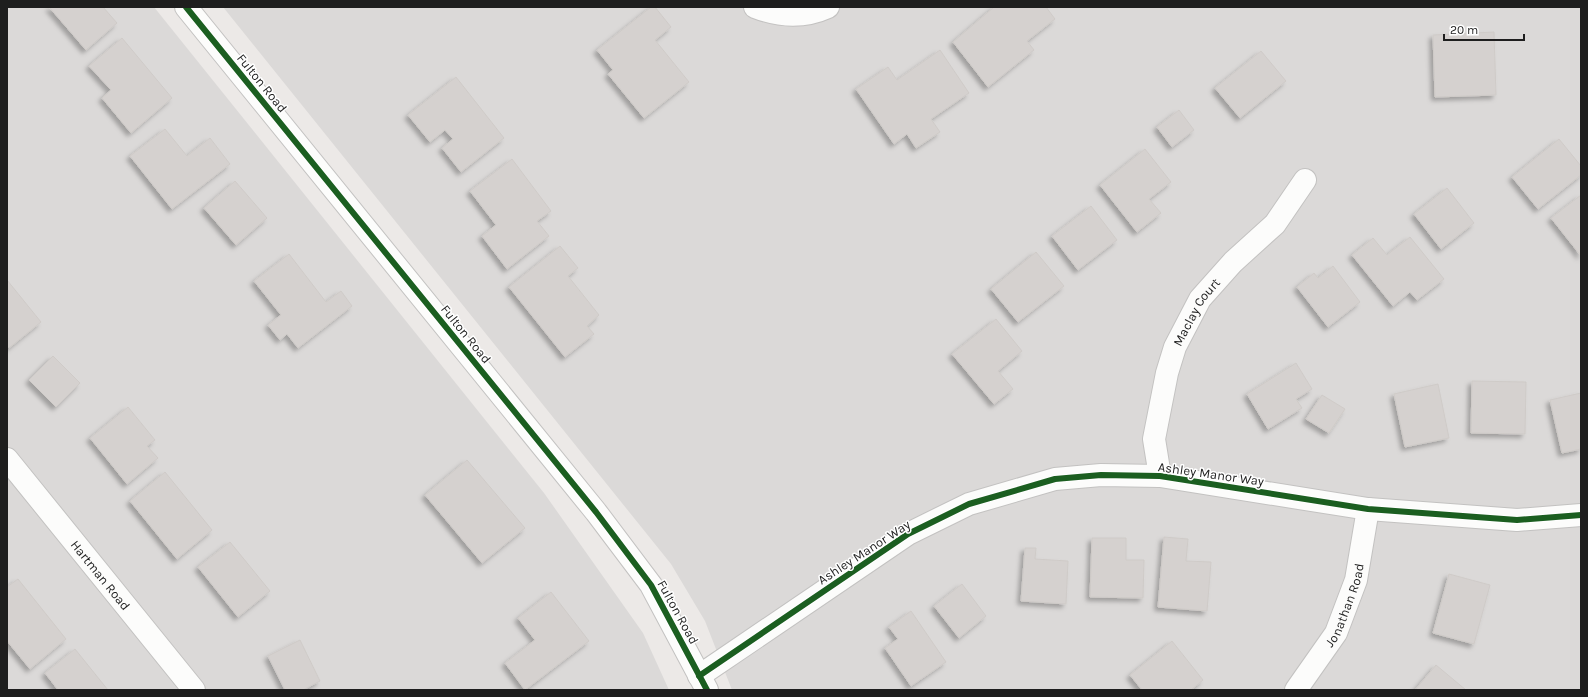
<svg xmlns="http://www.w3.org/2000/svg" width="1588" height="697" font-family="Karla,sans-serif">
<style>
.residential{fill:#dbd9d8}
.building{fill:#d5d1cf;stroke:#cfcbc8;filter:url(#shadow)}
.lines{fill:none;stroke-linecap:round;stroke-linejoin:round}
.minor-casing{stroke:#c3c2c1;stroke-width:24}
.minor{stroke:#fcfcfb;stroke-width:22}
.cycleway-casing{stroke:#fff;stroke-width:8}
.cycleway{stroke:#1b5e20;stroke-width:6}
.labels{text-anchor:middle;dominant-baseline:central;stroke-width:3;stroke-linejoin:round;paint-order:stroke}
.street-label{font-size:13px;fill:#1e1e1e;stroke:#fff}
</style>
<defs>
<filter id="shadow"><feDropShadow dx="-3.5" dy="3.5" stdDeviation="2" flood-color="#0004"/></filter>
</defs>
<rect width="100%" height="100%" fill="#ece9e7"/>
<g class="residential">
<path d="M7 7H154L544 493 643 633 669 690H7Z"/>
<path d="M223 7H1581V690H732L705 621 671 564Z"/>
</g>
<g class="building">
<path d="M49 7H103L117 23 86 50Z"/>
<path d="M651 7H655L671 27 655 40 689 82 644 118 608 74 613 70 597 50Z"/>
<path d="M994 7H1046L1055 19 1027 41 1034 50 988 87 953 42Z"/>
<path d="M1494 32 1496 95 1435 97 1433 35Z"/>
<path d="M122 38 172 98 131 133 102 98 111 90 89 66Z"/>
<path d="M940 50 969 93 931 119 940 132 916 148 907 134 894 144 856 89 888 67 897 80Z"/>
<path d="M1261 51 1286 81 1240 118 1215 88Z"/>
<path d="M456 77 504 138 461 172 442 148 453 139 445 130 430 142 408 115Z"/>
<path d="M1179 110 1194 130 1172 147 1157 127Z"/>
<path d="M165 129 187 156 210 138 230 164 172 209 130 156Z"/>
<path d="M1559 139 1581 166V175L1538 209 1512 177Z"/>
<path d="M1145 149 1171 182 1149 199 1161 213 1137 232 1100 185Z"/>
<path d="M512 159 551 211 537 221 549 236 507 269 482 236 496 225 470 191Z"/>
<path d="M235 181 267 218 236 245 204 208Z"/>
<path d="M1447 188 1474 223 1441 249 1414 214Z"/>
<path d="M1581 195V256L1551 218Z"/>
<path d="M1091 206 1117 240 1078 270 1052 236Z"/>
<path d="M1410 237 1444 279 1417 300 1410 292 1393 306 1352 255 1373 238 1387 255Z"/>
<path d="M560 246 578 268 568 276 599 315 587 326 594 334 565 357 509 287Z"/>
<path d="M1036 252 1064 286 1018 322 991 289Z"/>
<path d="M289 254 326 302 341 291 352 306 298 348 287 334 280 340 268 325 281 315 254 281Z"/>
<path d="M1333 266 1360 302 1328 327 1297 287 1314 273 1318 278Z"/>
<path d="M7 280 41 322 9 348 7 346Z"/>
<path d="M996 319 1022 351 998 371 1013 389 994 404 952 354Z"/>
<path d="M53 356 80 383 56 407 29 380Z"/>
<path d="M1296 363 1312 389 1296 399 1302 408 1268 429 1247 394Z"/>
<path d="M1472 381 1526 382 1525 434 1471 433Z"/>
<path d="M1438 384 1449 438 1405 447 1394 394Z"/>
<path d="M1581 393V449L1562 453 1550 400Z"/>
<path d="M1322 395 1345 409 1329 433 1306 419Z"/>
<path d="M128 407 155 440 147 446 158 458 127 484 90 438Z"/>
<path d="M467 460 525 528 482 563 425 495Z"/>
<path d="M165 472 212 530 177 559 130 501Z"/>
<path d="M1164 537 1188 539 1186 561 1211 562 1207 611 1158 607Z"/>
<path d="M1092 538H1126V560H1144L1143 598 1090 597Z"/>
<path d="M230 542 270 591 238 617 198 567Z"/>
<path d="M1025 548H1036L1035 559 1068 561 1066 604 1021 601Z"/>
<path d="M1449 574 1490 585 1474 644 1433 633Z"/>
<path d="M18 579 66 639 30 669 7 641V587Z"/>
<path d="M962 584 986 616 959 638 934 606Z"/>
<path d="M551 592 589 641 525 690 505 663 535 640 518 618Z"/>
<path d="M911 611 946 662 911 686 885 648 898 639 889 627Z"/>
<path d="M300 640 320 681 303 690H285L268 656Z"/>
<path d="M1172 641 1203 680 1191 690H1142L1130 675Z"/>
<path d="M75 649 108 690H58L45 673Z"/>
<path d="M1436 665 1466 690H1415Z"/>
</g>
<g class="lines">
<g class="minor-casing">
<g id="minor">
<path d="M186 7 596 512 651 585 707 690"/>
<path d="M755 7C778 16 804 18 828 7"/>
<path id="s1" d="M7 459 194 690"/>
<path id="s2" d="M1160 476 1154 439 1167 373 1175 347 1200 299 1233 262 1275 224 1305 180"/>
<path d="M699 676 908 534 969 504 1055 479 1101 475 1160 476 1368 509 1517 520 1581 515"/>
<path id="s3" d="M1296 690 1336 633 1356 580 1368 509"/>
</g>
</g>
<use href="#minor" class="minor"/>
<g class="cycleway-casing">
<g id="cycleway">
<path d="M186 7 596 512 651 585 707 690"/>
<path d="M699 676 908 534 969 504 1055 479 1101 475 1160 476 1368 509 1517 520 1581 515"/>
</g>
</g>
<use href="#cycleway" class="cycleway"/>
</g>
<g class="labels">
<g class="street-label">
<text transform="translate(262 83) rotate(51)">Fulton Road</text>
<text stroke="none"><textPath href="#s2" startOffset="173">Maclay Court</textPath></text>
<text transform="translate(466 334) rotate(51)">Fulton Road</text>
<text transform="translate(1211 474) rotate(8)">Ashley Manor Way</text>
<text transform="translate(864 552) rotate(-33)">Ashley Manor Way</text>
<text stroke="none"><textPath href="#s1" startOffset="149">Hartman Road</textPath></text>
<text stroke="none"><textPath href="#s3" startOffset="99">Jonathan Road</textPath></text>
<text transform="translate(678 612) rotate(61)">Fulton Road</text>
</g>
</g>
<rect width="1588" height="697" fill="none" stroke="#1e1e1e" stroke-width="16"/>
<path d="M1444 34v6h80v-6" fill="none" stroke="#1e1e1e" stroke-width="2"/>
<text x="1450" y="34" font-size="12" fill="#1e1e1e" stroke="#ffffff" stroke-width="3" paint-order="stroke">20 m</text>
</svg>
